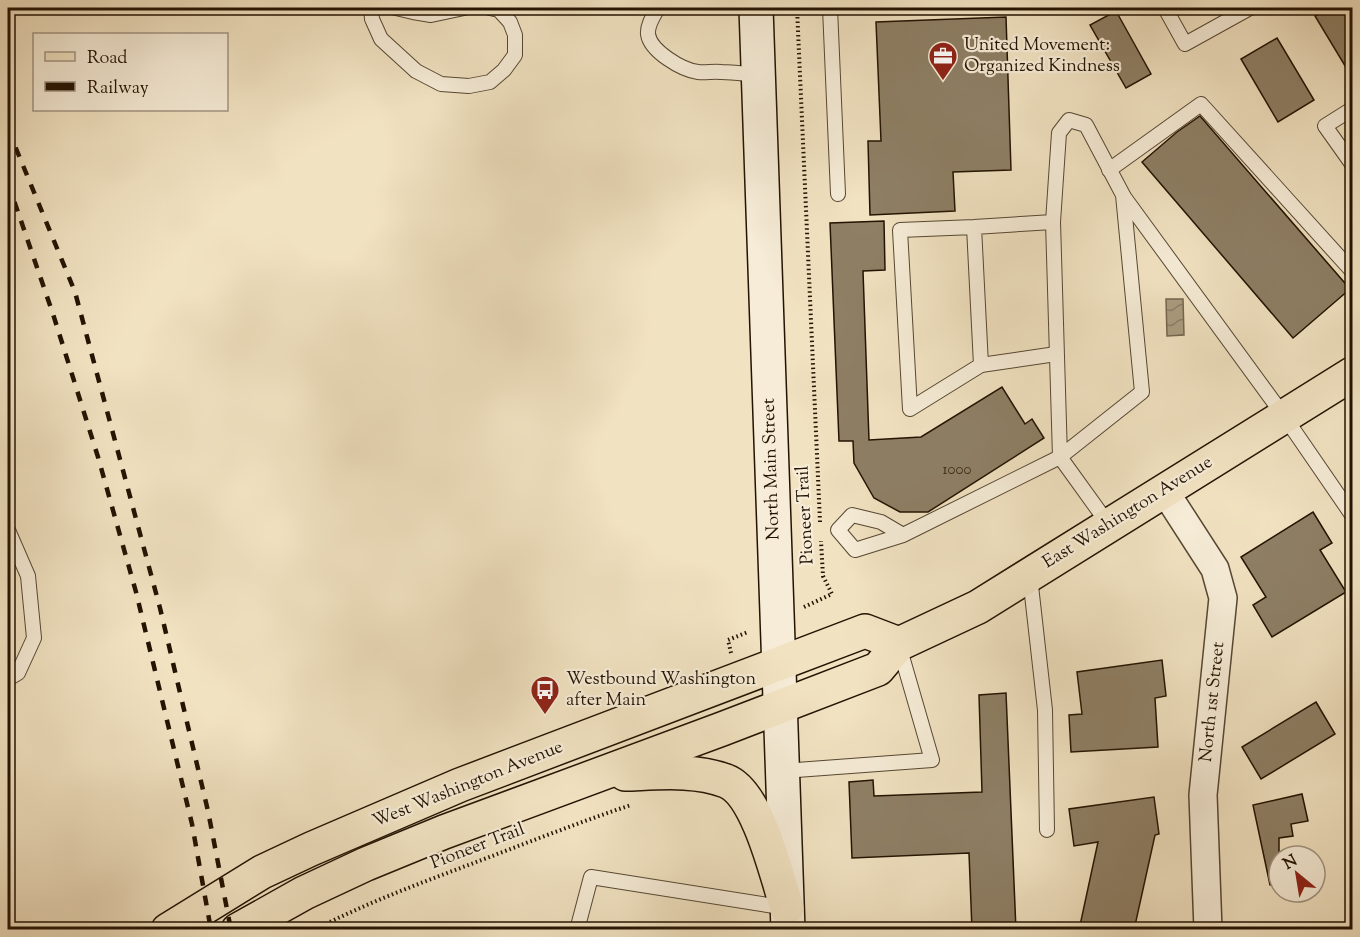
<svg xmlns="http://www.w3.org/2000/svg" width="1360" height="937" font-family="'Sorts Mill Goudy',serif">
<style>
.water{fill:url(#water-waves);stroke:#75654e;stroke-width:1.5}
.building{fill:#8e7f65;stroke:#231302;stroke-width:1.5}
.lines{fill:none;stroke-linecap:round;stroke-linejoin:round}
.service-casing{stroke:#564732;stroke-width:16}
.minor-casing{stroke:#564732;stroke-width:30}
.secondary-casing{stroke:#231302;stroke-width:36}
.primary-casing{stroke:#231302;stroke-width:36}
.path{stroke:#231302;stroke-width:4;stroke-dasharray:1.5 3;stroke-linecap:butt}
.service{stroke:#f6ecd7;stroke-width:14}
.minor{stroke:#f6ecd7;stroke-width:27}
.secondary{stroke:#f6ecd7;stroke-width:33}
.primary{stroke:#f1e2c1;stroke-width:33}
.rail{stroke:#231302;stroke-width:4.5;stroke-dasharray:10 10;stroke-linecap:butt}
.labels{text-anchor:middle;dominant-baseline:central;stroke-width:4.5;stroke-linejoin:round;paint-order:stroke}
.number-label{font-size:15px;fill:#3e2e1b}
.poi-label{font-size:18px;fill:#231302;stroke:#f6ecd7;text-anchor:start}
.street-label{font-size:18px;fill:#231302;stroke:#f6ecd7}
</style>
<defs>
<pattern id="water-waves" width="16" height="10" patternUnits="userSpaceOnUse" patternTransform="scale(1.5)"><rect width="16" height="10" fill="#ab9c80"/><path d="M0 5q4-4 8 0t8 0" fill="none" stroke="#8b7e67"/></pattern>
</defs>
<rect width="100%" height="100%" fill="#f1e2c1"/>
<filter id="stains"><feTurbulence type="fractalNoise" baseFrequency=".00333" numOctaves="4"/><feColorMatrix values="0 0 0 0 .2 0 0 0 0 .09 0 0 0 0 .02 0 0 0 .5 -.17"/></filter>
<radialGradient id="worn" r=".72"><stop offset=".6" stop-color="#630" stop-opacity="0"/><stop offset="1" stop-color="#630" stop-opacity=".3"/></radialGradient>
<path class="water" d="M1166 299H1183L1184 335 1167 336Z"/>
<g class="building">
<path d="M1330 8H1342L1353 25V79L1315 16Z"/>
<path d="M1116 11 1151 74 1126 88 1090 25Z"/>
<path d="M1006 17 1011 170 953 172 955 211 870 215 868 141H881L876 22Z"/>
<path d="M1277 38 1314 100 1278 122 1241 59Z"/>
<path d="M1200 116 1350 289 1293 338 1142 162 1177 132Z"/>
<path d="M884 221 885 270 863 271 869 440 921 437 1002 387 1025 424 1032 419 1044 438 928 512H900L874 498 854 463 853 441H839L830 223Z"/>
<path d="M1313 512 1332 543 1320 550 1346 592 1272 637 1253 605 1266 597 1241 557Z"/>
<path d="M1162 660 1166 696 1155 698 1158 747 1071 752 1069 715 1082 714 1077 672Z"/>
<path d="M1006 693 1016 930H972L969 853 852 858 849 782 873 780 874 796 982 792 979 695Z"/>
<path d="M1316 702 1335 734 1261 779 1242 747Z"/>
<path d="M1302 794 1308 821 1291 824 1293 836 1279 838V884L1270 885 1253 805Z"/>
<path d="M1154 797 1159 834 1155 835 1134 930H1079L1098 842 1074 846 1069 809Z"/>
</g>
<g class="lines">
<g class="service-casing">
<g id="service">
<path d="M371 8 372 19 381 39 416 71 441 84 469 86 490 82 504 70 515 55V35L510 22 499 10 490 8"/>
<path d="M396 8 413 12 431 15 464 8"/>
<path d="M658 8C654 15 647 25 648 34 650 51 682 70 698 72 705 73 714 71 721 72 734 72 746 74 759 75"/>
<path d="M830 8 838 194"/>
<path d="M1165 8 1185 44 1250 8"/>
<path d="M1352 109 1325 126 1352 164"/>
<path d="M1109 170 1201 104 1352 271"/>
<path d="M1124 197 1284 416 1352 515"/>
<path d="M974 227 981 365 910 409 900 230 974 227 1053 222 1060 457 1142 392 1123 195 1086 125 1069 120 1059 133 1053 222"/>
<path d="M981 365 1056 354"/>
<path d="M8 530 28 576 34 638 18 673 8 679"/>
<path d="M903 535 855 550 838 530 852 515 881 522 903 535 1060 457 1109 525"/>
<path d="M1030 577 1045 710 1047 830"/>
<path d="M783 771 932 760 899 646"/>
<path d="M577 930 591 877 787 908"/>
</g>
</g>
<g class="minor-casing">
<path id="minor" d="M1164 490 1215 569 1223 598 1203 795 1208 930"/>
</g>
<g class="secondary-casing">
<path id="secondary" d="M756 8 788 930"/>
</g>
<g class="primary-casing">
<g id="primary">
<path d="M625 774C658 773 695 769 726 781 758 793 777 877 787 908"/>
<path d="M168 930 262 872 311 849 460 785 865 631 899 644"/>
<path d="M238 930 304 893 366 864 444 832 722 729 878 669 899 644 978 607 1352 374"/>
</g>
</g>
<g class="path">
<path d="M797 8 820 522"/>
<path d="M804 607 832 594 823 576 821 541"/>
<path d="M731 653 728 640 748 632"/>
<path d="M314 930C364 904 418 884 471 864 524 844 577 823 631 805"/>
</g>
<use href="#service" class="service"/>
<use href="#minor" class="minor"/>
<use href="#secondary" class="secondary"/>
<use href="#primary" class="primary"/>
<g class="rail">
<path d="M8 129 75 292 160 608 208 811 231 930"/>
<path d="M8 183 53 314 98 457 136 592 192 824 211 930"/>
</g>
</g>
<defs>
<g id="office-pin" transform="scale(1.5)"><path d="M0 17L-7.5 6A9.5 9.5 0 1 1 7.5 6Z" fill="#8f2418" stroke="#f6ecd7"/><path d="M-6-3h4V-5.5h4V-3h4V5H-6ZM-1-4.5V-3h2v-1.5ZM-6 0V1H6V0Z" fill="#fff"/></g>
<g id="bus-pin" transform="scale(1.5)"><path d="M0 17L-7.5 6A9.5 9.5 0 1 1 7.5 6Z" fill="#8f2418" stroke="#f6ecd7"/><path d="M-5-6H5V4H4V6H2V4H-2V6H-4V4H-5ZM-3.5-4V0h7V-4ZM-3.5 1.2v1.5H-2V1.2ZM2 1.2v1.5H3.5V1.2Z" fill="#fff"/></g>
</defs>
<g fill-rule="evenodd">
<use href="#office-pin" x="943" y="56"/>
<use href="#bus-pin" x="545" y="690"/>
</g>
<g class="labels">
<g class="number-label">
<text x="957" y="470">1000</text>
</g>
<g class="poi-label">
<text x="964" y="46">United Movement:<tspan x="964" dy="21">Organized Kindness</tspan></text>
<text x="566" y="680">Westbound Washington<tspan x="566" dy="21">after Main</tspan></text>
</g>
<g class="street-label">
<text transform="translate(772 469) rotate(-92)">North Main Street</text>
<text transform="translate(1128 513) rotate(-32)">East Washington Avenue</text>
<text transform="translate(806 515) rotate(-93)">Pioneer Trail</text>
<text transform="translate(1213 702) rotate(-84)">North 1st Street</text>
<text transform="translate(468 785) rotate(-22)">West Washington Avenue</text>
<text transform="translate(478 847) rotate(-21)">Pioneer Trail</text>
</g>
</g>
<rect width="1360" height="937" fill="none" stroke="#f1e2c1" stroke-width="30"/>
<rect x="9" y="9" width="1342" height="919" fill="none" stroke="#231302" stroke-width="3"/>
<rect x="15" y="15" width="1330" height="907" fill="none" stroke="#231302" stroke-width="1.5"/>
<rect x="33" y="33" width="195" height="78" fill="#f6ecd7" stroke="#a29582" stroke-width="1.5"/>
<rect x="45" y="52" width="30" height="9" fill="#f1e2c1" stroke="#a29582" stroke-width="1.5"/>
<text x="87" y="63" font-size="18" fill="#231302">Road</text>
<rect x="45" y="82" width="30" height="9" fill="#231302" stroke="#a29582" stroke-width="1.5"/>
<text x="87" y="93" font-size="18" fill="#231302">Railway</text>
<g transform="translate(1297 874) rotate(330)"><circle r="28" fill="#f6ecd7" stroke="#a29582" stroke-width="1.5"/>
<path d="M0-4.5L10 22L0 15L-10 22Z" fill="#8f2418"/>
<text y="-9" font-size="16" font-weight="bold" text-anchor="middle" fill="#231302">N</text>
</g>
<rect width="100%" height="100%" filter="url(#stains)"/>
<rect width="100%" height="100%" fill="url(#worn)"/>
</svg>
